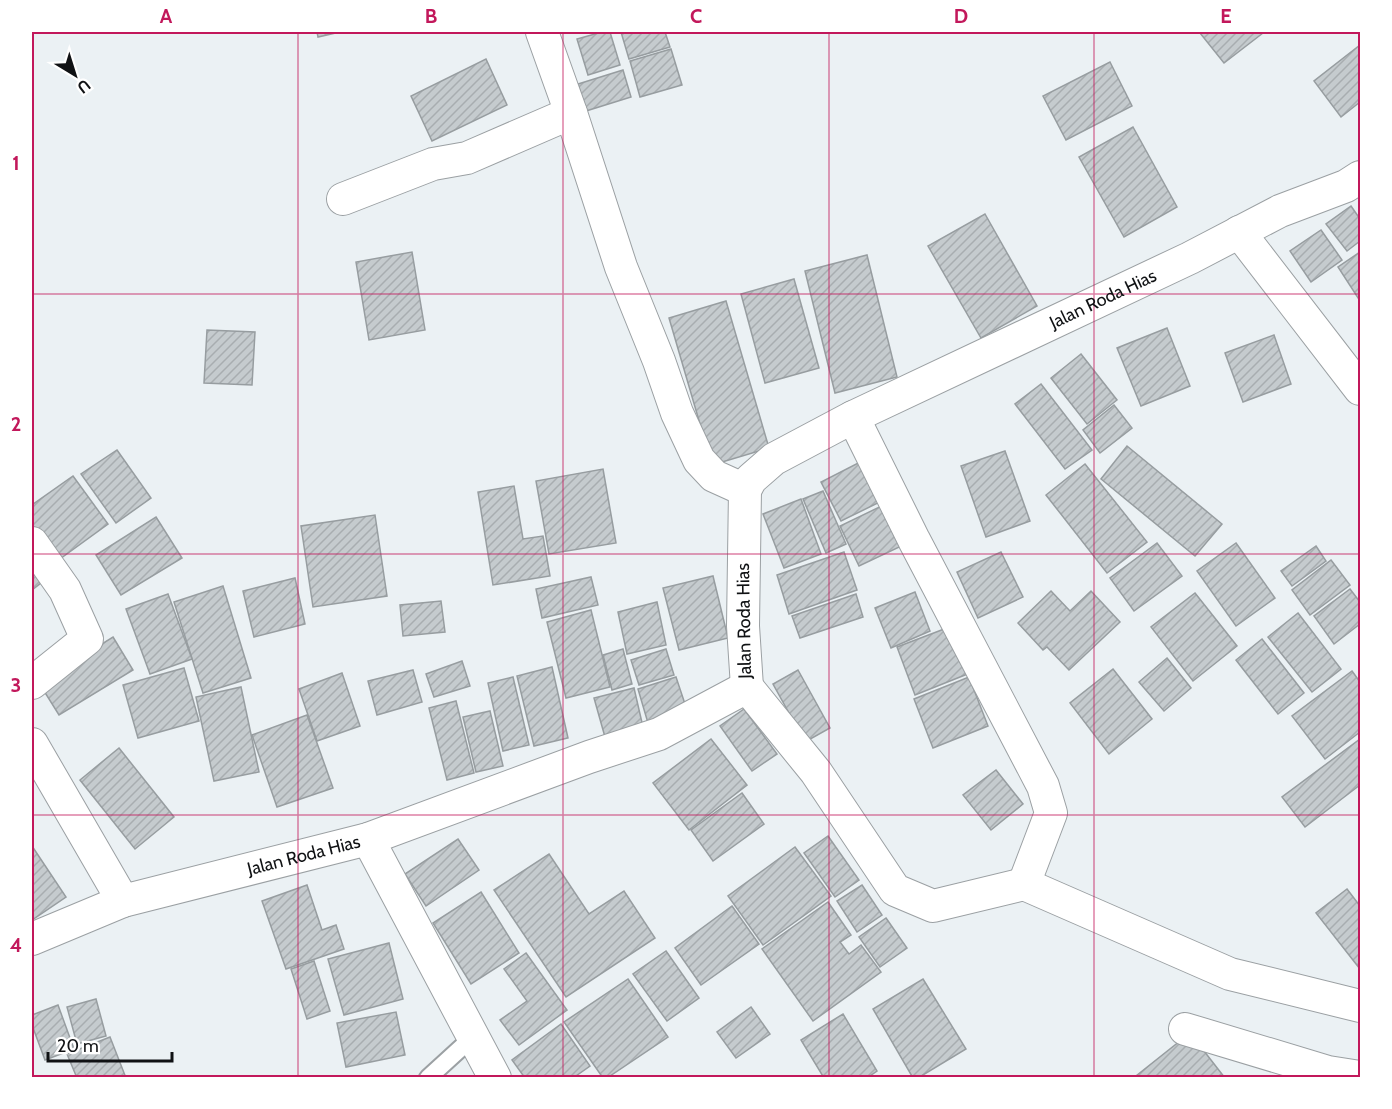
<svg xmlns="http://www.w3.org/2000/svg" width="1392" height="1109" font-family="Cabin,sans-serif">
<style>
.building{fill:url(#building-hatch);stroke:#979da0;stroke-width:1.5}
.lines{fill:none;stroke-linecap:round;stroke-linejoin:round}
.lane-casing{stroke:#9ba0a3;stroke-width:20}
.street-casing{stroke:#9ba0a3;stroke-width:34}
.lane{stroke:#fff;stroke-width:16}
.street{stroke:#fff;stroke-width:32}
.grid{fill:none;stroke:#c2185b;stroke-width:1.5;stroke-opacity:0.55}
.labels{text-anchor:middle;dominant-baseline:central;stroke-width:4.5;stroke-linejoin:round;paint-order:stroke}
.street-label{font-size:18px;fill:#101214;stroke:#fff}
.neatline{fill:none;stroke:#c2185b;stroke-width:2}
.grid-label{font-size:20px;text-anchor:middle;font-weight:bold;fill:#c2185b}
</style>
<defs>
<pattern id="building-hatch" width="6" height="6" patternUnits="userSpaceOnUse" patternTransform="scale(1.5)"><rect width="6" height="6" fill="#c5cbce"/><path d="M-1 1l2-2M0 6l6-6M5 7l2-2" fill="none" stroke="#a8adb0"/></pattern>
</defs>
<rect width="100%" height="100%" fill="#ebf1f4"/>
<g class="building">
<path d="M317 32H340L318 37Z"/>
<path d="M602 32H610L620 65 588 75 577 39Z"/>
<path d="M621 32H665L670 47 629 59Z"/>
<path d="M1202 32H1262L1263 33 1224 63 1200 33Z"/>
<path d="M1360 45V102L1341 117 1314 81Z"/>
<path d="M671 49 682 85 640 97 630 61Z"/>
<path d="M486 59 507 105 432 141 411 96Z"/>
<path d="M1110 62 1132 106 1066 140 1043 96Z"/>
<path d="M623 70 631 97 586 111 578 84Z"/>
<path d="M1133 127 1177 207 1124 237 1079 157Z"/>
<path d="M1351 206 1360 219V241L1347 251 1326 224Z"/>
<path d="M985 214 1037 306 981 338 928 246Z"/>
<path d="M1321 230 1342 260 1311 282 1290 251Z"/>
<path d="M412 252 425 330 369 340 356 262Z"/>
<path d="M1360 252V301L1338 267Z"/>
<path d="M867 255 897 377 835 393 805 271Z"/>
<path d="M794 279 819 368 765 383 741 294Z"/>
<path d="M726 301 769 448 712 465 669 318Z"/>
<path d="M1167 328 1190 386 1141 406 1117 348Z"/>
<path d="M207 330 255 332 252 385 204 383Z"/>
<path d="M1274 335 1291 384 1243 402 1225 353Z"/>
<path d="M1081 354 1117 400 1087 424 1051 378Z"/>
<path d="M1041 384 1092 450 1065 469 1015 404Z"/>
<path d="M1114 405 1132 428 1100 453 1083 430Z"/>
<path d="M1127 446 1222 524 1195 556 1101 479Z"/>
<path d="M117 450 151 498 116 523 81 474Z"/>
<path d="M1005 451 1030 521 986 537 961 466Z"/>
<path d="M868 458 888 498 841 521 821 482Z"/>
<path d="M1085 464 1147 542 1107 573 1046 495Z"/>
<path d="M603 469 616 543 549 554 536 481Z"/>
<path d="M73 476 108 524 53 564 32 533V505Z"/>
<path d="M514 486 523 539 543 536 550 576 493 585 478 492Z"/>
<path d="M823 491 846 544 826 553 803 499Z"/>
<path d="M801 499 821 554 784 568 763 514Z"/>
<path d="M892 501 910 542 859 566 840 526Z"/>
<path d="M375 515 387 596 313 607 301 526Z"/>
<path d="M156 517 182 558 121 595 96 555Z"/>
<path d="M1157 543 1182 576 1134 611 1110 578Z"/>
<path d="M1236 543 1275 598 1236 626 1197 571Z"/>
<path d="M1316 546 1326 561 1292 586 1281 571Z"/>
<path d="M32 551 50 576 32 590Z"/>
<path d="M844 552 857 590 789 614 777 575Z"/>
<path d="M1001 552 1023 597 978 618 957 572Z"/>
<path d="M1331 560 1350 585 1310 615 1292 590Z"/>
<path d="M713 576 728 638 679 650 663 588Z"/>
<path d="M591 577 598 605 542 618 536 589Z"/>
<path d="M295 578 305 624 254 637 243 591Z"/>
<path d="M223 586 251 678 203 693 174 602Z"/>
<path d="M1350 589 1360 602V624L1334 644 1314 616Z"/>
<path d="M1051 591 1070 611 1091 591 1120 622 1069 670 1047 647 1043 650 1018 623Z"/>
<path d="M915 592 930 631 891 648 875 608Z"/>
<path d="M1195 593 1237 646 1193 681 1151 627Z"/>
<path d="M168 594 192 659 150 674 126 609Z"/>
<path d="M856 594 863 617 800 638 792 616Z"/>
<path d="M441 601 445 632 403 636 400 605Z"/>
<path d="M657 602 666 645 627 654 618 612Z"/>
<path d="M591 610 610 687 566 698 547 622Z"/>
<path d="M1298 613 1341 669 1312 692 1268 637Z"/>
<path d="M952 626 970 673 915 695 897 647Z"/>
<path d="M113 637 133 670 59 715 39 683Z"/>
<path d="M1262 639 1304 693 1278 714 1236 660Z"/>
<path d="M623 649 632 684 612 690 603 655Z"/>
<path d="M666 649 674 675 639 685 631 660Z"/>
<path d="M1167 658 1191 688 1164 711 1139 682Z"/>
<path d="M462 661 470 686 434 697 426 674Z"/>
<path d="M552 667 568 738 534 746 517 676Z"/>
<path d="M184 668 199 721 138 738 123 685Z"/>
<path d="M1113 669 1152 719 1109 754 1070 703Z"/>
<path d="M413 670 422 702 377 715 368 681Z"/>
<path d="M798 670 830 728 805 742 773 684Z"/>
<path d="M1352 671 1360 682V732L1325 759 1292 716Z"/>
<path d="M342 673 360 726 317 741 299 689Z"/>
<path d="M513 677 529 745 503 751 488 683Z"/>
<path d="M676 677 687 710 648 723 638 689Z"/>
<path d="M969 677 988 726 933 748 914 699Z"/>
<path d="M241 687 259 772 214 781 196 697Z"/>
<path d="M634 688 643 727 605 737 594 698Z"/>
<path d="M456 701 474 773 447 780 429 708Z"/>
<path d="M744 709 777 754 752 771 720 726Z"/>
<path d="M490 711 503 766 476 772 463 717Z"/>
<path d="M307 715 333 788 277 807 252 735Z"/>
<path d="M711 739 747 785 689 830 653 783Z"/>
<path d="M1360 739V785L1305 827 1282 797Z"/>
<path d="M119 748 174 817 135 849 80 780Z"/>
<path d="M996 770 1023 804 991 830 963 795Z"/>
<path d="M742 793 764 824 713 861 691 830Z"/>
<path d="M828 836 859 880 835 897 804 853Z"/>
<path d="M458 839 479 870 426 906 405 874Z"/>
<path d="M32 846 66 897 32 920Z"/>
<path d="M795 847 831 896 763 945 728 896Z"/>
<path d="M549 854 589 914 624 891 655 938 566 997 494 890Z"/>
<path d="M307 885 322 930 336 925 344 949 286 969 262 901Z"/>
<path d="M862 885 882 915 857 932 837 901Z"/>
<path d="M1347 889 1360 906V969L1316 913Z"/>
<path d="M481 892 519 953 471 984 433 923Z"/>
<path d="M828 902 851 935 840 942 849 954 861 945 881 972 813 1021 762 949Z"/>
<path d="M732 906 759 944 701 985 675 948Z"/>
<path d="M886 918 907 948 880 967 859 937Z"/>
<path d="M389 943 403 999 344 1015 328 959Z"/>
<path d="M666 951 699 998 667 1021 633 974Z"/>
<path d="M526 953 567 1010 519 1045 500 1020 527 1001 504 969Z"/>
<path d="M314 961 330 1011 307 1019 291 969Z"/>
<path d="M628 979 668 1037 607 1078H603L564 1022Z"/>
<path d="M923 979 966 1049 918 1078H913L873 1009Z"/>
<path d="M96 999 106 1036 77 1044 67 1007Z"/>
<path d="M58 1005 74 1049 45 1060 32 1025V1015Z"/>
<path d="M751 1007 770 1034 736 1058 717 1032Z"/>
<path d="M396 1012 405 1055 346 1067 337 1023Z"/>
<path d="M843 1014 877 1071 867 1078H824L801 1040Z"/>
<path d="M561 1024 590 1066 573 1078H525L512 1060Z"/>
<path d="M1190 1033 1225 1078H1137L1136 1076Z"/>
<path d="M110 1037 126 1078H77L67 1054Z"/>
</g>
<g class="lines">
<g class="lane-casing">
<path id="lane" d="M428 1078 474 1036"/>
</g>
<g class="street-casing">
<g id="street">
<path d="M542 32 571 113 621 267 659 361 677 413 699 460 714 476 745 490"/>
<path d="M343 199 433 164 467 158 571 113"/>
<path d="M1239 232 1360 389"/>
<path d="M853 417 914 540 1043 786 1051 813 1024 884"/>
<path d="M32 543 65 590 87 639 32 683"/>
<path id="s1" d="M747 687 743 626 745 490 751 479 774 459 853 417 1190 258 1280 211 1346 186 1360 177"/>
<path d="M747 687 816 772 895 890 933 906 1024 884 1230 974 1360 1006"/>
<path d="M32 744 123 901"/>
<path d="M368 839 495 1078"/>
<path id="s2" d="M32 939 123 901 368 839 589 757 659 734 747 687"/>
<path d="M1185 1029 1328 1072 1360 1077"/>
</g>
</g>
<use href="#lane" class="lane"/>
<use href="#street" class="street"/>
</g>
<path class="grid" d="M298 32V1078M563 32V1078M829 32V1078M1094 32V1078M32 294H1360M32 554H1360M32 815H1360"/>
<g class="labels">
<g class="street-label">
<text stroke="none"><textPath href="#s1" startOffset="606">Jalan Roda Hias</textPath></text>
<text transform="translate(744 621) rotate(-91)">Jalan Roda Hias</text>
<text stroke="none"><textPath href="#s2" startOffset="285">Jalan Roda Hias</textPath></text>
</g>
</g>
<rect width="1392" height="1109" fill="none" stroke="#ffffff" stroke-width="66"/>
<g transform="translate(75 75) rotate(142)" stroke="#ffffff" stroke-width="4.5" paint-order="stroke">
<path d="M0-4.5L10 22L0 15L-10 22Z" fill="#101214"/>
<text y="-9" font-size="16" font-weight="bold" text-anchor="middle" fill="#101214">U</text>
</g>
<path d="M48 1052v9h124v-9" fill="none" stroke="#101214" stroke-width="3"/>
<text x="57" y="1052" font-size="18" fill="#101214" stroke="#ffffff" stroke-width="4.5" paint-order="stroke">20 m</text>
<rect x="33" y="33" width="1326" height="1043" class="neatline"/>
<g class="grid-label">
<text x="166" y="23">A</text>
<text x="431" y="23">B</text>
<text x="696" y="23">C</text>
<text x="961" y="23">D</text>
<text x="1226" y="23">E</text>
<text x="16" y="170">1</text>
<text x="16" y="431">2</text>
<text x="16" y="692">3</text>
<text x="16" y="952">4</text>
</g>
</svg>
